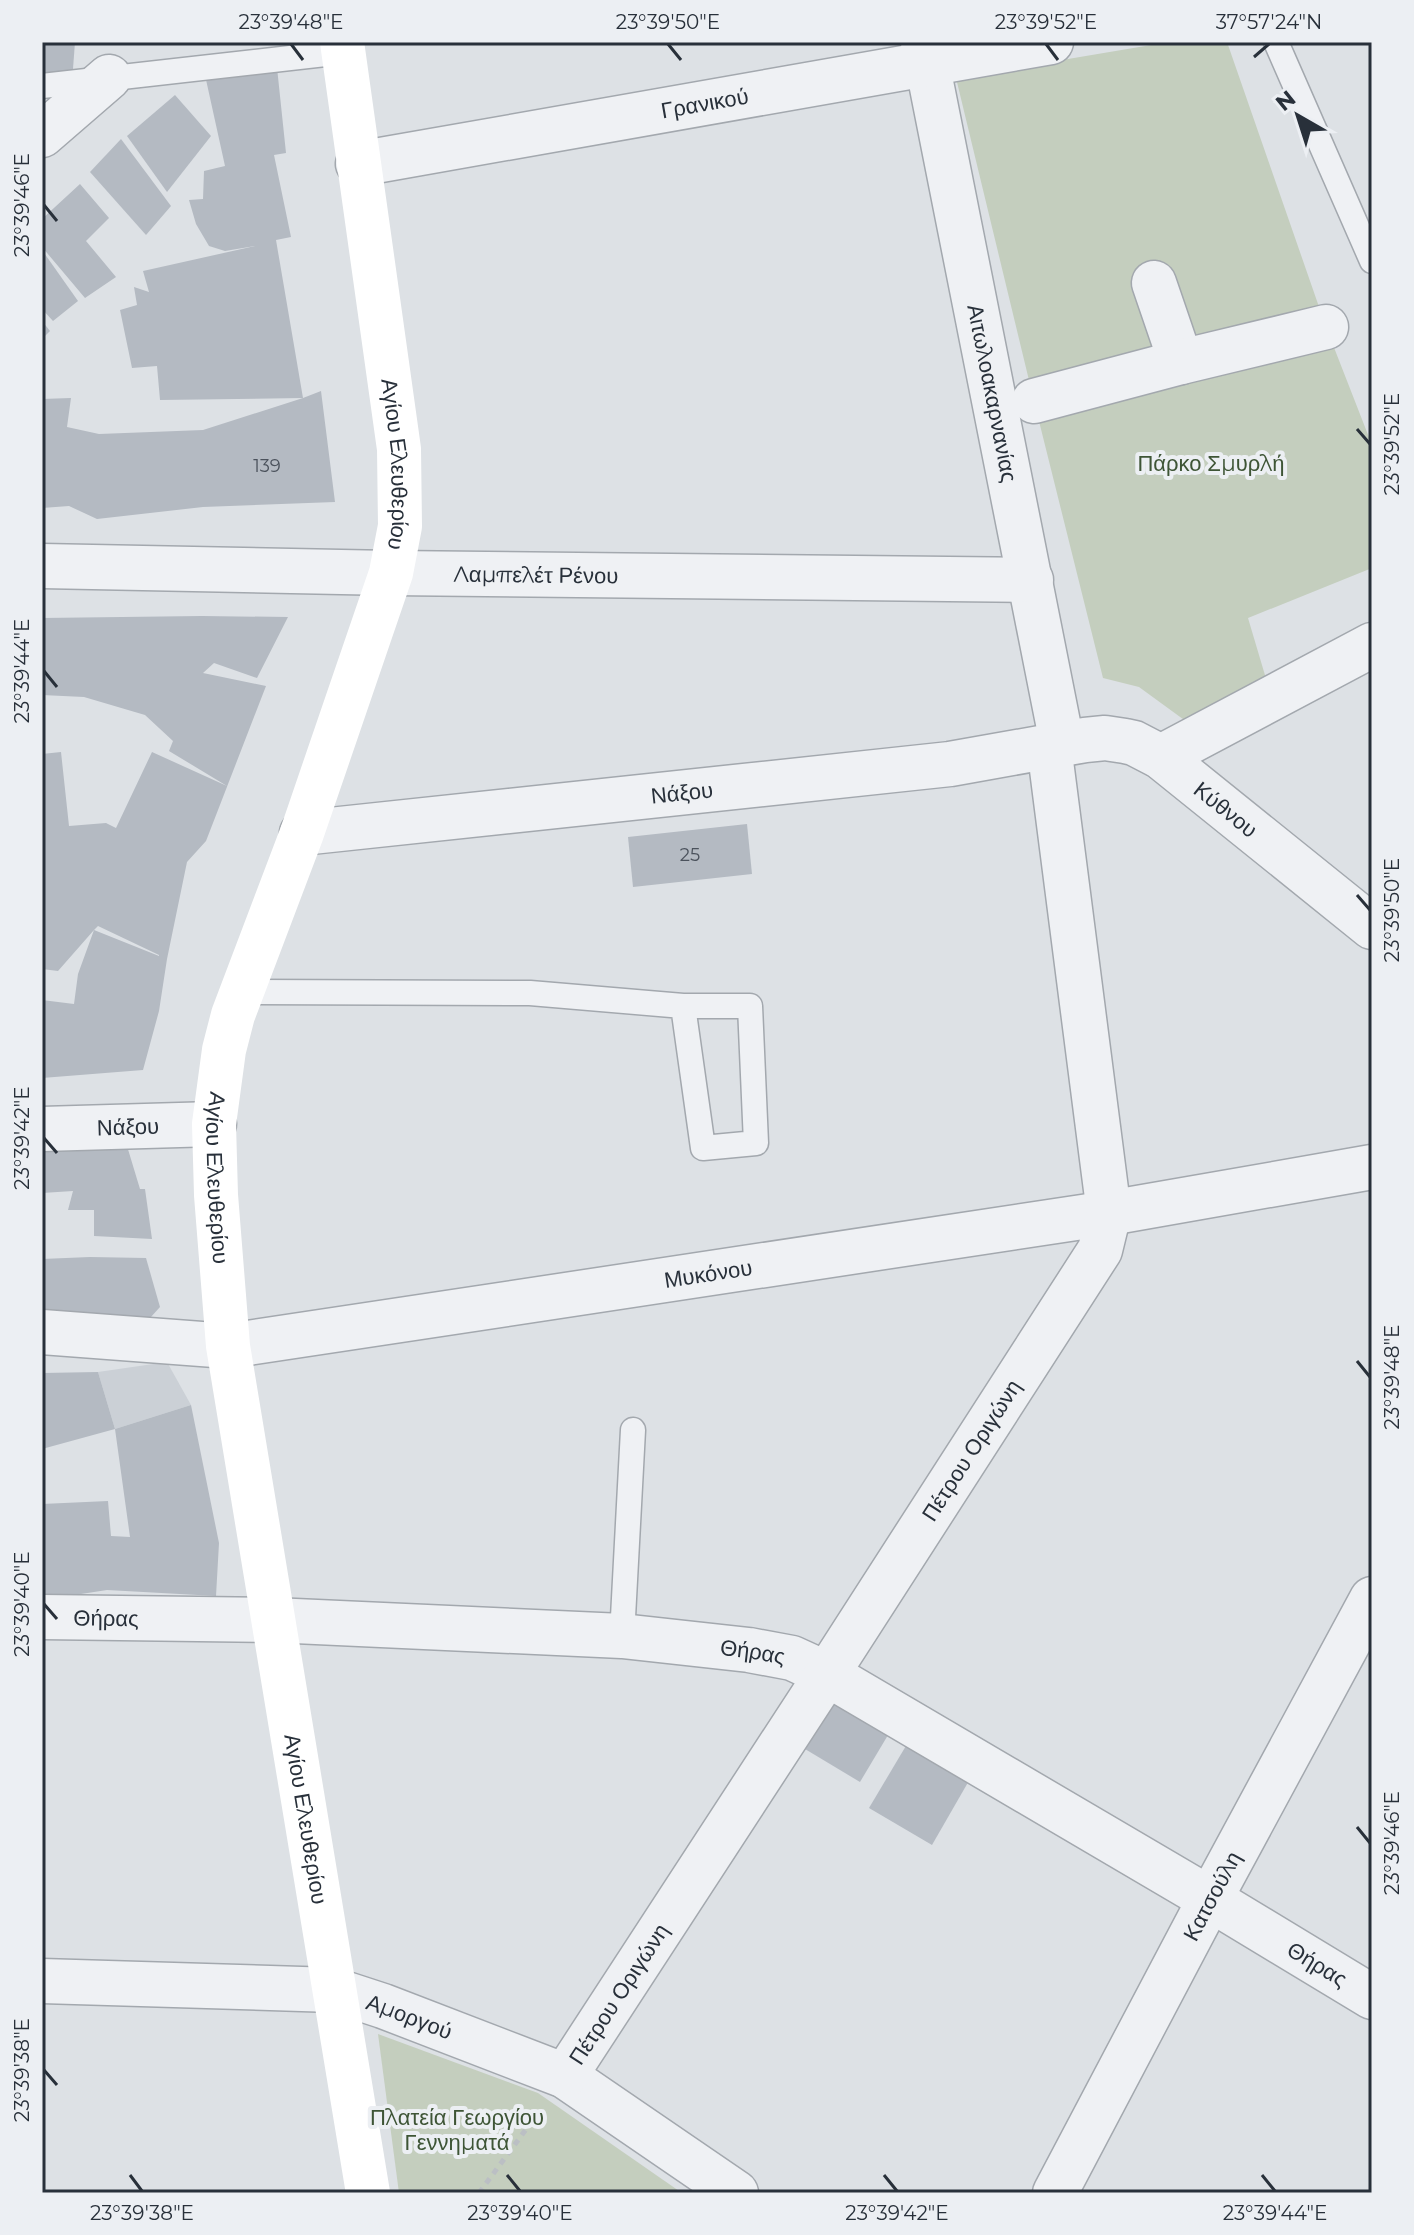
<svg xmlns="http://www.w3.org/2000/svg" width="1414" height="2235" font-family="Montserrat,sans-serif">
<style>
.built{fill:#cbd0d6}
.green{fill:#c4cebe}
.building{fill:#b4bac2;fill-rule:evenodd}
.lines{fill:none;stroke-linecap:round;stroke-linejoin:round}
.lane-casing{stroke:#a3a8ae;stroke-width:27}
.street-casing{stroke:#a3a8ae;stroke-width:47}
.path{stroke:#bbbfc4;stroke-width:5;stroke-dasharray:6 6;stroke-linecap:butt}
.lane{stroke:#eff1f4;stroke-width:24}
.street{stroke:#eff1f4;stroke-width:44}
.secondary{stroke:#fff;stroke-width:44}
.ticks{fill:none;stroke:#28303a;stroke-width:3}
.labels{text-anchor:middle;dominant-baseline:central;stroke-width:8;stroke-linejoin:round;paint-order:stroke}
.number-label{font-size:18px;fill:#4b525c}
.street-label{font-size:22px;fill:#28303a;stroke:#eceff3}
.park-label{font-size:22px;fill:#3e5536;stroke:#eceff3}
.neatline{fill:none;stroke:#28303a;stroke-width:3}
.ticks-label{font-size:20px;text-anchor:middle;fill:#28303a}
</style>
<rect width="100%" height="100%" fill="#dde1e5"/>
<path class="built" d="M167 1362 191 1405 115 1429 98 1372Z"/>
<g class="green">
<path d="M1169 42H1227L1326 327 1372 445V568L1248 618 1267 682 1187 722 1139 687 1103 678 1034 401 956 78Z"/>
<path d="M378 2034 538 2093 682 2193H399Z"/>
</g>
<g class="building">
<path d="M42 42H75L72 82 42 86Z"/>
<path d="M276 58 286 153 274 155 291 237 276 240 303 398 321 391 335 502 203 507 97 519 69 506 42 508V399L71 398 67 427 99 434 203 430 303 398 160 400 157 366 132 368 120 310 137 305 134 287 149 292 143 271 255 246 225 251 209 246 196 224 189 200 203 199 204 171 225 166 203 66Z"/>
<path d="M175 95 211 136 167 192 127 136Z"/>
<path d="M121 139 171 206 146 235 90 172Z"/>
<path d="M80 184 109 218 86 241 116 277 85 298 42 247V219Z"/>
<path d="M42 250 78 301 53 321 42 309Z"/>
<path d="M42 321 50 331 42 339Z"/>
<path d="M202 616 288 617 257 678 214 663 203 673 266 686 206 841 187 862 167 959 159 1011 143 1070 42 1078V1000L74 1004 78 974 94 930 58 971 42 969V754L61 752 69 826 106 823 116 828 152 752 227 786 169 751 173 741 145 715 84 697 42 695V618ZM98 926 159 955V956L94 930Z"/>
<path d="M747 824 752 874 633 887 628 837Z"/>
<path d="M127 1146 140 1189H145L152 1239 94 1236V1210H68L73 1191 42 1193V1149Z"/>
<path d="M90 1257 146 1258 160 1307 150 1318 85 1317 42 1311V1259Z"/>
<path d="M98 1372 115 1429 191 1405 219 1543 216 1596 107 1590 42 1600V1504L108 1501 111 1536 130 1537 115 1429 42 1449V1373Z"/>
<path d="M834 1689 894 1725 860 1782 800 1746Z"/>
<path d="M916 1729 978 1765 932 1845 869 1808Z"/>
</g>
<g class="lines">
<g class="lane-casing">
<g id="lane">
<path d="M1276 42 1372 261"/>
<path d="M42 86 343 52"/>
<path d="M242 992 530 993 683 1006 703 1148 756 1143 750 1006H683"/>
<path d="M622 1636 633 1430"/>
</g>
</g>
<g class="street-casing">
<g id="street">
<path id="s1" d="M923 42 1062 743"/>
<path d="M42 135 109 77"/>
<path id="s2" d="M358 164 1051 42"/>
<path d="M1154 283 1181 362"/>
<path d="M1034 401 1181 362 1326 327"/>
<path id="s3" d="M42 566 391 573 1031 580"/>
<path d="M1161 757 1372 645"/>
<path id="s4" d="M302 833 950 764 1085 740 1105 738 1125 741 1134 743 1161 757 1372 927"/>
<path id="s5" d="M42 1129 214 1124"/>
<path id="s6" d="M42 1332 228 1346 1109 1213 1372 1167"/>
<path id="s7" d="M42 1617 273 1620 622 1636 749 1650 792 1658 827 1674 1210 1899 1372 1997"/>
<path id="s8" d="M42 1981 334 1990 383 2006 565 2076 736 2193"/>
<path id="s9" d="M565 2076 827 1674 1100 1250 1109 1213 1049 746"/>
<path id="s10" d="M1055 2193 1210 1899 1372 1599"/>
</g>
</g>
<path class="path" d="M479 2193 541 2109"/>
<use href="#lane" class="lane"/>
<use href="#street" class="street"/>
<path class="secondary" id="s11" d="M342 42 399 449 400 526 391 573 302 833 233 1015 224 1050 214 1124 216 1195 228 1346 368 2193"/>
</g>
<path class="ticks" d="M291 44 303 60M668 44 681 60M1046 44 1058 60M1254 57 1269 44M44 205 57 221M1357 429 1370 444M44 671 57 687M1357 895 1370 910M44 1138 57 1153M1357 1361 1370 1377M44 1604 57 1619M1357 1827 1370 1843M44 2070 57 2085M130 2175 142 2191M507 2175 520 2191M884 2175 897 2191M1262 2175 1275 2191"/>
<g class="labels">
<g class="number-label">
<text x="267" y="466">139</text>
<text x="690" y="855">25</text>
</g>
<g class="street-label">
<text stroke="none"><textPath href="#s2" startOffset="352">Γρανικού</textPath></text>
<text stroke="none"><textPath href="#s1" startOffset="358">Αιτωλοακαρνανίας</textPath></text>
<text stroke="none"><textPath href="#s11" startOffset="426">Αγίου Ελευθερίου</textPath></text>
<text stroke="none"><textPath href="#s3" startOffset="494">Λαμπελέτ Ρένου</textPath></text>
<text stroke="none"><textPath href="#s4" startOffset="382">Νάξου</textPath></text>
<text stroke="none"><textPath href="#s4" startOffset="952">Κύθνου</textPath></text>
<text stroke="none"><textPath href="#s5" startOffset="86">Νάξου</textPath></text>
<text stroke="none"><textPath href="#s11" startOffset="1170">Αγίου Ελευθερίου</textPath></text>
<text stroke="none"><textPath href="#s6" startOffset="672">Μυκόνου</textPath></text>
<text stroke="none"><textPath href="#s9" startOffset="746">Πέτρου Οριγώνη</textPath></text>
<text stroke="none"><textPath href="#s7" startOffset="64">Θήρας</textPath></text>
<text stroke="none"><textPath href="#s7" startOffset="712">Θήρας</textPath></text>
<text stroke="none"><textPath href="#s11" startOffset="1818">Αγίου Ελευθερίου</textPath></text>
<text stroke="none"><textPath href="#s10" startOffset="336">Κατσούλη</textPath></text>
<text stroke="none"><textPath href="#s7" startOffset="1360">Θήρας</textPath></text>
<text stroke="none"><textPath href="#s9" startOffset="98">Πέτρου Οριγώνη</textPath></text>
<text stroke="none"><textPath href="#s8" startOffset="372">Αμοργού</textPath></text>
</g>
<g class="park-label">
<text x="1211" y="463">Πάρκο Σµυρλή</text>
<text x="457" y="2117">Πλατεία Γεωργίου<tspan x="457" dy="25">Γεννηματά</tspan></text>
</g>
</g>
<rect width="1414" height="2235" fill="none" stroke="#eceff3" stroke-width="88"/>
<g transform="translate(1298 116) rotate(321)" stroke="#eceff3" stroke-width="6" paint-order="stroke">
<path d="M0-6L14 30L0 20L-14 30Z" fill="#28303a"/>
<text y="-12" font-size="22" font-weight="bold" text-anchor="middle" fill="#28303a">N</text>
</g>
<rect x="44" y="44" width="1326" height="2147" class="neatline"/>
<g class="ticks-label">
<text x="291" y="29">23°39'48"E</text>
<text x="668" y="29">23°39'50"E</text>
<text x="1046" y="29">23°39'52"E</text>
<text x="1269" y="29">37°57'24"N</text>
<text transform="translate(22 205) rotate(-90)" y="7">23°39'46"E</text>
<text transform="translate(1392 444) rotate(-90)" y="7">23°39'52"E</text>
<text transform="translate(22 671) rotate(-90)" y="7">23°39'44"E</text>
<text transform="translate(1392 910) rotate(-90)" y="7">23°39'50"E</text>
<text transform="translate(22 1138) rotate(-90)" y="7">23°39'42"E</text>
<text transform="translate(1392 1377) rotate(-90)" y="7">23°39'48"E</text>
<text transform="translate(22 1604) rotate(-90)" y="7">23°39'40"E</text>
<text transform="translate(1392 1843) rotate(-90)" y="7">23°39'46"E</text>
<text transform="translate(22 2070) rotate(-90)" y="7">23°39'38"E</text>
<text x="142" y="2220">23°39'38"E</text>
<text x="520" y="2220">23°39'40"E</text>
<text x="897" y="2220">23°39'42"E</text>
<text x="1275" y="2220">23°39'44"E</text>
</g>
</svg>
